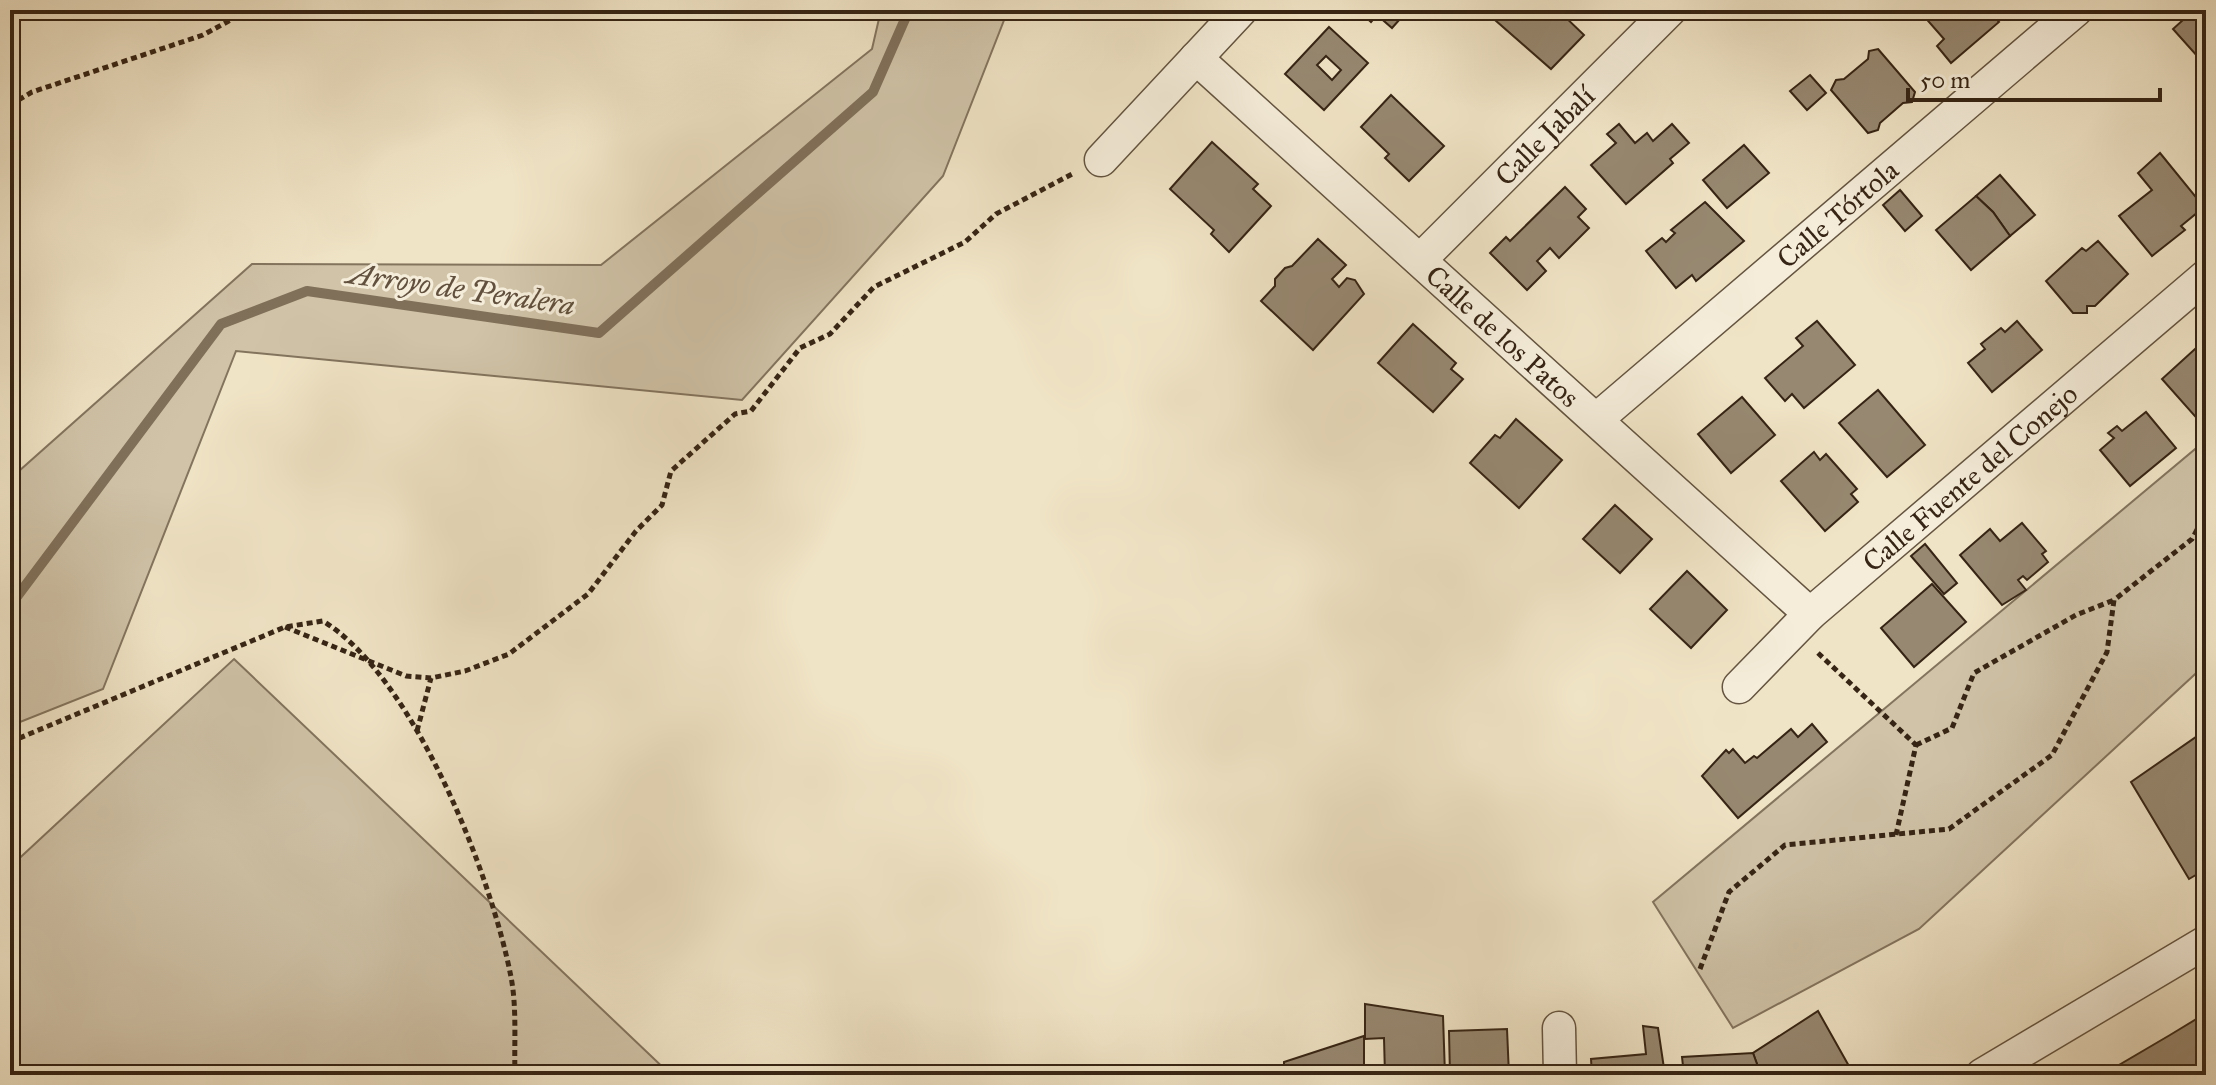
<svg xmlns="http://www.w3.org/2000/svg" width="2216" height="1085" font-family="'IM FELL Great Primer',serif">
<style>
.green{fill:#d0c3a8;stroke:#83745e;stroke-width:2}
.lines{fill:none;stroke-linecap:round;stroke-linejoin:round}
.stream{stroke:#80705a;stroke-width:10}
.building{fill:#978871;stroke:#362414;stroke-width:2;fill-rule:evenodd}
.minor-casing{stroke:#645440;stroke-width:35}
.path{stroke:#362414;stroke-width:5;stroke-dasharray:6 4;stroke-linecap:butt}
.minor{stroke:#f5edda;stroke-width:32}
.labels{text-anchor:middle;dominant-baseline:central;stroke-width:6;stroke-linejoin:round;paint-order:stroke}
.street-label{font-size:28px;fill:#362414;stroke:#f5edda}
.water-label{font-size:30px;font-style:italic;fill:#61503d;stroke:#f5edda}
</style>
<rect width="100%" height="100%" fill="#f0e4c6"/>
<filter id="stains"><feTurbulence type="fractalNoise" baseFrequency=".0025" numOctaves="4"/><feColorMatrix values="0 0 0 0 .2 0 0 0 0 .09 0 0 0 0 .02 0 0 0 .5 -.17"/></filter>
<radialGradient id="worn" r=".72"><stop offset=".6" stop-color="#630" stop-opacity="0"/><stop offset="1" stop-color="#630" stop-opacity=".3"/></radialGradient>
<g class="green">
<path d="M881 10H1008L943 176 742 400 236 351 103 689 10 726V479L252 264 601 265 872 49Z"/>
<path d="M2206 440V664L1919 929 1733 1028 1653 902Z"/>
<path d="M234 659 671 1075H10V867Z"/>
</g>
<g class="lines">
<path class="stream" d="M10 606 221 324 307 291 599 333 873 92 909 10"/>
</g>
<g class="building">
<path d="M1358 10H1408L1392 28 1377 15 1371 22Z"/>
<path d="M1491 10H1540L1544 14 1558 10 1584 35 1551 69 1487 13Z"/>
<path d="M1928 10H1989L1999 22 1951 63 1937 46 1944 39 1922 14Z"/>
<path d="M2194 10H2206V66L2173 29Z"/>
<path d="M1329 27 1368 63 1324 110 1285 74ZM1326 56 1341 70 1332 80 1317 65Z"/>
<path d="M1878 49 1915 92 1912 102 1903 103 1880 123 1878 130 1868 133 1831 90 1836 80 1844 79 1868 59 1869 51Z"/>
<path d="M1810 75 1826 93 1807 110 1790 91Z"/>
<path d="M1391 95 1444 146 1409 181 1385 158 1389 154 1361 127Z"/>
<path d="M1619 124 1635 143 1647 133 1653 141 1672 124 1689 143 1670 159 1673 163 1626 204 1591 165 1616 143 1607 134Z"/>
<path d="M1212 142 1258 184 1253 189 1271 206 1229 252 1211 234 1214 230 1170 189Z"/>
<path d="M1744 145 1769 173 1727 208 1703 180Z"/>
<path d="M2160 153 2204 207 2181 226 2185 230 2152 256 2119 216 2152 190 2138 173Z"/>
<path d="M2000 175 2035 215 2010 236 1993 212 1976 196Z"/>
<path d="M1565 187 1586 209 1578 217 1589 228 1559 258 1550 248 1537 261 1546 271 1527 290 1490 253 1506 237 1510 241Z"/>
<path d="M1900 190 1922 216 1905 231 1883 205Z"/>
<path d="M1976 196 1993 212 2010 236 1971 270 1936 230Z"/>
<path d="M1705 202 1744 241 1696 281 1692 275 1676 288 1646 251 1662 238 1666 242 1675 233 1671 230Z"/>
<path d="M1318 239 1346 265 1332 279 1339 287 1347 278 1355 280 1364 294 1313 350 1261 301 1275 286V279L1285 268 1292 266Z"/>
<path d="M2098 241 2128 274 2095 306H2087V313H2073L2046 281 2082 248 2086 251Z"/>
<path d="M1817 321 1855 365 1804 408 1792 394 1785 401 1765 378 1803 346 1796 338Z"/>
<path d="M2017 321 2042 350 1992 392 1968 363 1985 349 1981 344 2001 328 2005 332Z"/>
<path d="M1413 324 1456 363 1451 369 1463 379 1433 412 1378 363Z"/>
<path d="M2206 339V419L2201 423 2162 379Z"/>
<path d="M1878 390 1925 445 1887 477 1839 423Z"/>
<path d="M1742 397 1775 435 1731 473 1698 434Z"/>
<path d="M2146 412 2176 448 2130 486 2100 450 2114 438 2108 433 2117 426 2122 431Z"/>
<path d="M1516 419 1562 460 1519 508 1470 463 1495 435 1500 438Z"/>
<path d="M1814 452 1820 460 1826 454 1857 489 1851 494 1858 502 1825 531 1781 481Z"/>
<path d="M1615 505 1652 539 1620 573 1583 539Z"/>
<path d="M2022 523 2046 551 2042 554 2048 562 2027 580 2023 576 2018 580 2026 590 2002 605 1960 555 1990 529 2000 541Z"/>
<path d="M1925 544 1957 583 1944 594 1911 556Z"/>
<path d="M1687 571 1727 610 1691 648 1650 609Z"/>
<path d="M1932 584 1966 622 1914 667 1881 628Z"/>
<path d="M1812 724 1827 742 1738 818 1702 776 1726 750 1729 753 1733 749 1745 763 1754 756 1757 758 1791 729 1798 737Z"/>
<path d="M2206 730V869L2189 879 2131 782Z"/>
<path d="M1365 1004 1443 1016 1445 1075H1385L1384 1038 1365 1039Z"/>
<path d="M1818 1011 1854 1075H1761L1753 1053Z"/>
<path d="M2203 1015 2206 1075H2102L2170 1035Z"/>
<path d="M1643 1026 1658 1028 1665 1075H1592L1591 1059 1646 1054Z"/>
<path d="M1507 1029 1509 1075H1450L1449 1031Z"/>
<path d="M1364 1036V1075H1284V1062Z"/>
<path d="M1753 1053 1761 1075H1684L1682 1057Z"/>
</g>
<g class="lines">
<g class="minor-casing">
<g id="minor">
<path id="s1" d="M1196 58 1810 614"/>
<path d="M1101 160 1241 10"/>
<path id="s2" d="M1420 260 1670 10"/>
<path id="s3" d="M1597 419 2076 10"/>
<path id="s4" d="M1739 687 1810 614 2206 276"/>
<path d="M1559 1028 1560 1075"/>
<path d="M1982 1075 2206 942"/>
</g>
</g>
<g class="path">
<path d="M10 105 32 92 203 35 249 10"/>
<path d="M285 627 406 676 431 678 465 671 509 654 588 594 636 531 662 505 671 471 735 414 751 411 800 348 830 334 874 287 965 242 996 214 1074 173"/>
<path d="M1818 653 1916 745"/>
<path d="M417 731 431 678"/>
<path d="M10 742 285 627 323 621C414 677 491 874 511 977 517 1008 514 1043 515 1075"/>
<path d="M1916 745 1952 728 1974 673 2076 615 2114 600"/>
<path d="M1896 835 1916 745"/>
<path d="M1700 969 1729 892 1785 845 1949 829 2052 755 2107 652 2114 600 2192 539 2206 513"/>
</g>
<use href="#minor" class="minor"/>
</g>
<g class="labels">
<g class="street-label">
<text stroke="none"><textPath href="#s2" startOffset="176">Calle Jabalí</textPath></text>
<text stroke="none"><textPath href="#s3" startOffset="316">Calle Tórtola</textPath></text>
<text stroke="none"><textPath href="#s1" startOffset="414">Calle de los Patos</textPath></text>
<text stroke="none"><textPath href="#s4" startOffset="312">Calle Fuente del Conejo</textPath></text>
</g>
<g class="water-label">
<text transform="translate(461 289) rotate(8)">Arroyo de Peralera</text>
</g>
</g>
<rect width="2216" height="1085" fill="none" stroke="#f0e4c6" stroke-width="40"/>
<rect x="12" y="12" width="2192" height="1061" fill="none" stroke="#362414" stroke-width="4"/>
<rect x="20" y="20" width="2176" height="1045" fill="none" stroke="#362414" stroke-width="2"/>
<path d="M1908 88v12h252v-12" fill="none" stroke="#362414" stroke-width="4"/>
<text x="1920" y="88" font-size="24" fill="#362414" stroke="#f5edda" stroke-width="6" paint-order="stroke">50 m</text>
<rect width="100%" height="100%" filter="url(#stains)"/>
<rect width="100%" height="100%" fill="url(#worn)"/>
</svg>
